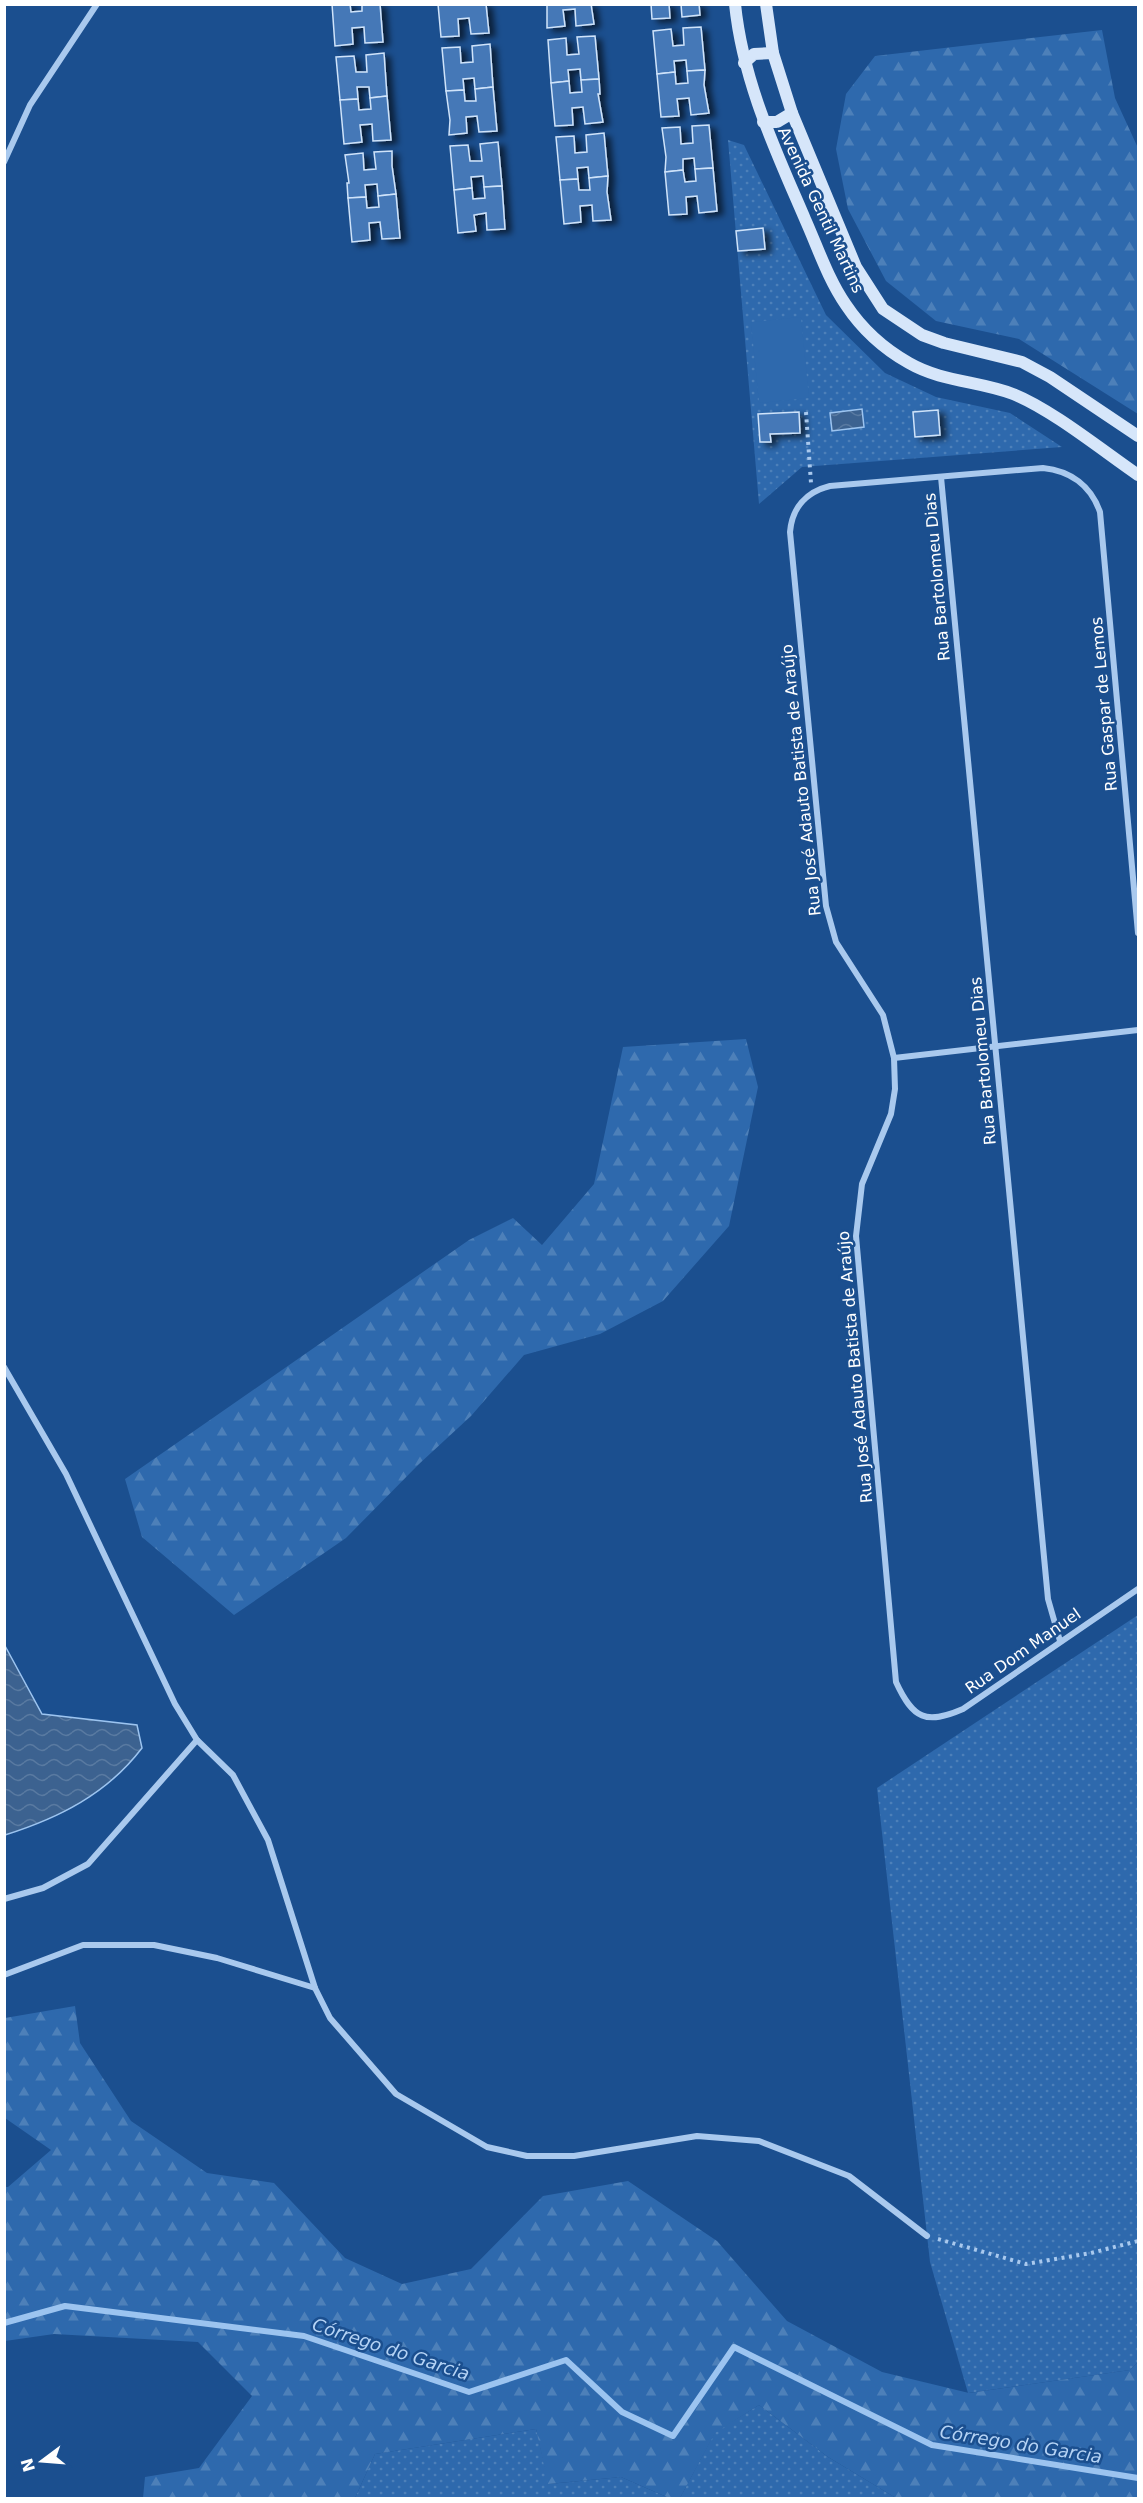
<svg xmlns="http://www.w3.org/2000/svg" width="1143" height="2503" font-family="'DejaVu Sans',sans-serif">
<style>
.green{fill:url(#green-dots)}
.forest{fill:url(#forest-firs)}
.pitch{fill:#2e69ad}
.water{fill:url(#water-waves);stroke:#9cc4f0;stroke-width:1.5}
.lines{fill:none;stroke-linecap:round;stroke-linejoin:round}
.stream{stroke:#9cc4f0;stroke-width:6}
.building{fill:#4478b7;stroke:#cfe3fa;stroke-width:1.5;filter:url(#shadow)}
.path{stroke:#a9c9ee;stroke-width:4;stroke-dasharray:3 4.5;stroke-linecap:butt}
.minor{stroke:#a9c9ee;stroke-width:6}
.secondary{stroke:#d6e6fa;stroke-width:12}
.labels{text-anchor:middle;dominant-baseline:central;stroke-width:5;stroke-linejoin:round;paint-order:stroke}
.street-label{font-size:16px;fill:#fff;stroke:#1b4f8f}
.water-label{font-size:18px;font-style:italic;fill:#b5d3f5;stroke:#1b4f8f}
</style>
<defs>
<pattern id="green-dots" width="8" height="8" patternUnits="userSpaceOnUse" patternTransform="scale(1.5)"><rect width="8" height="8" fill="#2e69ad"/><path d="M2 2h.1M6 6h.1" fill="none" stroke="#4d80b9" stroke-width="1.8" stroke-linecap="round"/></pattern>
<pattern id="forest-firs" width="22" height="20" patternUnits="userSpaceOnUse" patternTransform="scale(1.5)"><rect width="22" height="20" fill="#2e69ad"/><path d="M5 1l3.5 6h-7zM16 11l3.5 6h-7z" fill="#4d80b9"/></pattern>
<pattern id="water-waves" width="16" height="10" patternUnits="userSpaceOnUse" patternTransform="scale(1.5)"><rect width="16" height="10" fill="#3c6290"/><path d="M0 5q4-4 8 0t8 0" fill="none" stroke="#597aa1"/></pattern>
<filter id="shadow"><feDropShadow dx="6" dy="3.5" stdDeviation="3" flood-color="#0009"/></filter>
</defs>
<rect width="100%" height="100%" fill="#1b4f8f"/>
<g class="green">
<path d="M728 140 744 145 826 315 885 373 936 397 1010 413 1062 447 802 467 759 504Z"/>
<path d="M1138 1615V2362L1130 2370 968 2393 930 2262 877 1788Z"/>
<path d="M759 2405 828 2457 896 2498H680L715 2432Z"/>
<path d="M536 2429 549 2484 621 2477 669 2498H355L375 2454Z"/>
</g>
<g class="forest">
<path d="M1102 30 1115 98 1138 148V414L1019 339 936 321 886 281 848 209 836 149 846 94 875 56Z"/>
<path d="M746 1039 758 1087 729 1226 663 1301 600 1334 524 1355 471 1416 419 1464 346 1538 234 1615 142 1537 125 1479 469 1240 513 1218 542 1245 594 1184 623 1047Z"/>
<path d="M75 2006 80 2043 131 2121 207 2173 274 2183 345 2258 402 2284 471 2269 543 2196 628 2181 717 2241 787 2321 882 2372 969 2393 1130 2370 1138 2362V2498H896L828 2457 759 2405 715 2433 680 2498H669L621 2477 548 2484 536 2429 375 2454 355 2498H143L145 2477 199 2468 252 2396 198 2342 54 2334 5 2341V2187H8L51 2150 5 2118V2018Z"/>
</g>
<path class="pitch" d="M801 317 809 398 759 403 751 322Z"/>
<g class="water">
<path d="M862 409 864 427 832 431 830 413Z"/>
<path d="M4 1644 42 1714 137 1725 142 1748C107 1794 59 1818 5 1835Z"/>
</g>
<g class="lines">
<path class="stream" d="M4 2323 65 2306 304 2336 469 2392 566 2360 622 2412 673 2436 734 2347 932 2445 1138 2478"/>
</g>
<g class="building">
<path d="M332 4H350L351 12 362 11V4H380L383 42 365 43 364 27 352 28 353 44 335 46Z"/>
<path d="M438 4H486L489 33 471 34 469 18 458 19 459 36 441 37Z"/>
<path d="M547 4H591L594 24 576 26 575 9 563 10 565 26 547 28Z"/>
<path d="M651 4H669L670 18 652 19Z"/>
<path d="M681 4H699L700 15 682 17Z"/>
<path d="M701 27 705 70 687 71 686 60 674 61 675 72 657 74 653 31 671 29 673 46 684 45 683 28Z"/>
<path d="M595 36 599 79 581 80 580 69 568 70 569 81 551 83 548 40 566 38 567 55 579 54 577 37Z"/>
<path d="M490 44 493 87 475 89 474 78 463 79 464 90 446 91 442 48 460 47 461 63 473 62 472 46Z"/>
<path d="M384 53 387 96 370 98 369 87H357L358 99 340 100 336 57 354 56 356 72H367L366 55Z"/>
<path d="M705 70 704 85 709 113 691 115 689 98 677 99 679 116 661 117 657 74 675 72 676 84 688 83 687 71Z"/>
<path d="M599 79 600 94H598L603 122 585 124 583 107 572 108 573 125 555 126 551 83 569 81 570 93 582 92 581 80Z"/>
<path d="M493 87 497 131 479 132 477 116 466 117 467 133 449 135 450 120 446 91 464 90 465 101H476L475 89Z"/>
<path d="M387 96 391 140 373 141 372 124 360 125 362 142 344 144 340 100 358 99 359 110 371 109 370 98Z"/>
<path d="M709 125 713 168 695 169 694 158 683 159V170L665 172 666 157 662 128 680 127 681 144 693 143 692 126Z"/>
<path d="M604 133 608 176 589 178 588 167 577 168 578 179 560 180 556 137 574 136 575 153 587 152 586 135Z"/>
<path d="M498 142 502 186 484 187 483 176 471 177 472 188 454 190 450 146 468 145 470 161H482L480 144Z"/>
<path d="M392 151V166L396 194 378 196 377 184 365 185 366 197 348 198 347 183H349L345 155 363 153 364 170 376 169 374 152Z"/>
<path d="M713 168 717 211 699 213 697 196 686 197 687 214 669 215 665 172 683 170 685 182 696 181 695 169Z"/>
<path d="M608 176 607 192 611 220 593 221 592 205 580 206 581 222 564 224 560 180 578 179 579 190H590L589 178Z"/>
<path d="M502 186 505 229 487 230 486 213 474 215 476 231 458 233 454 190 472 188 473 199 485 198 484 187Z"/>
<path d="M396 194 400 238 382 239 380 222 369 223 370 240 352 242 348 198 366 197 367 208 379 207 378 196Z"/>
<path d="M763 228 765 249 738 251 736 231Z"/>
<path d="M938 410 940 435 915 437 913 412Z"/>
<path d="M799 412 800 433 770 434 771 442H760L758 414Z"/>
</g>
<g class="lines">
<g class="path">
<path d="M806 412 811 483"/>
<path d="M938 2239 1026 2264 1091 2253 1138 2241"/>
</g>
<g class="minor">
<path d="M4 162 30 105 97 4"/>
<path d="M941 477 1048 1599 1060 1641"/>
<path d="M1138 933 1100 512C1091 486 1071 471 1043 468L830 486C806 492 792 508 790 532L826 906 836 942 883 1015 894 1058 895 1089 891 1114 862 1184 856 1236 896 1682C913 1719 926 1725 963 1709L1138 1589"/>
<path d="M894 1058 1138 1030"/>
<path d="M4 1367 66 1474 175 1704 197 1740 233 1775 268 1840 315 1988 330 2018 396 2094 487 2147 527 2156H574L697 2136 759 2141 849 2176 927 2236"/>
<path d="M4 1899 43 1888 88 1864 197 1740"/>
<path d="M4 1975 83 1945H154L217 1958 315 1988"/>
</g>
<g class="secondary">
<path d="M735 4C743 82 775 149 805 219 818 248 828 279 846 305 862 329 884 349 909 363 942 382 979 381 1013 394 1051 409 1103 451 1138 475"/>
<path d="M766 4 773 53 792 113 856 267 883 309 922 335 944 343 1022 362 1050 377 1138 436"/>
<path d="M744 63 754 54 773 53"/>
<path d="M763 122H777L792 113"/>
</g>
</g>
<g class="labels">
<g class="street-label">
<text transform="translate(821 210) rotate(65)">Avenida Gentil Martins</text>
<text transform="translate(937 577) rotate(-95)">Rua Bartolomeu Dias</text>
<text transform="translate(1104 704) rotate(-95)">Rua Gaspar de Lemos</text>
<text transform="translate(801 780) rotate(-96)">Rua José Adauto Batista de Araújo</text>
<text transform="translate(983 1061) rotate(-95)">Rua Bartolomeu Dias</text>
<text transform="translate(855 1367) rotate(-95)">Rua José Adauto Batista de Araújo</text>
<text transform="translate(1023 1651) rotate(-35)">Rua Dom Manuel</text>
</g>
<g class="water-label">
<text transform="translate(391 2349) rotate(18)">Córrego do Garcia</text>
<text transform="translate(1021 2444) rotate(9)">Córrego do Garcia</text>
</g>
</g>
<rect width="1143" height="2503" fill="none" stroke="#ffffff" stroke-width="12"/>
<g transform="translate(42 2461) rotate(254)" stroke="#1b4f8f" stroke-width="4.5" paint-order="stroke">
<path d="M0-4.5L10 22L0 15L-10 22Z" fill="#ffffff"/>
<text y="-9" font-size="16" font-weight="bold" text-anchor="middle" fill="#ffffff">N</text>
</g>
</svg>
